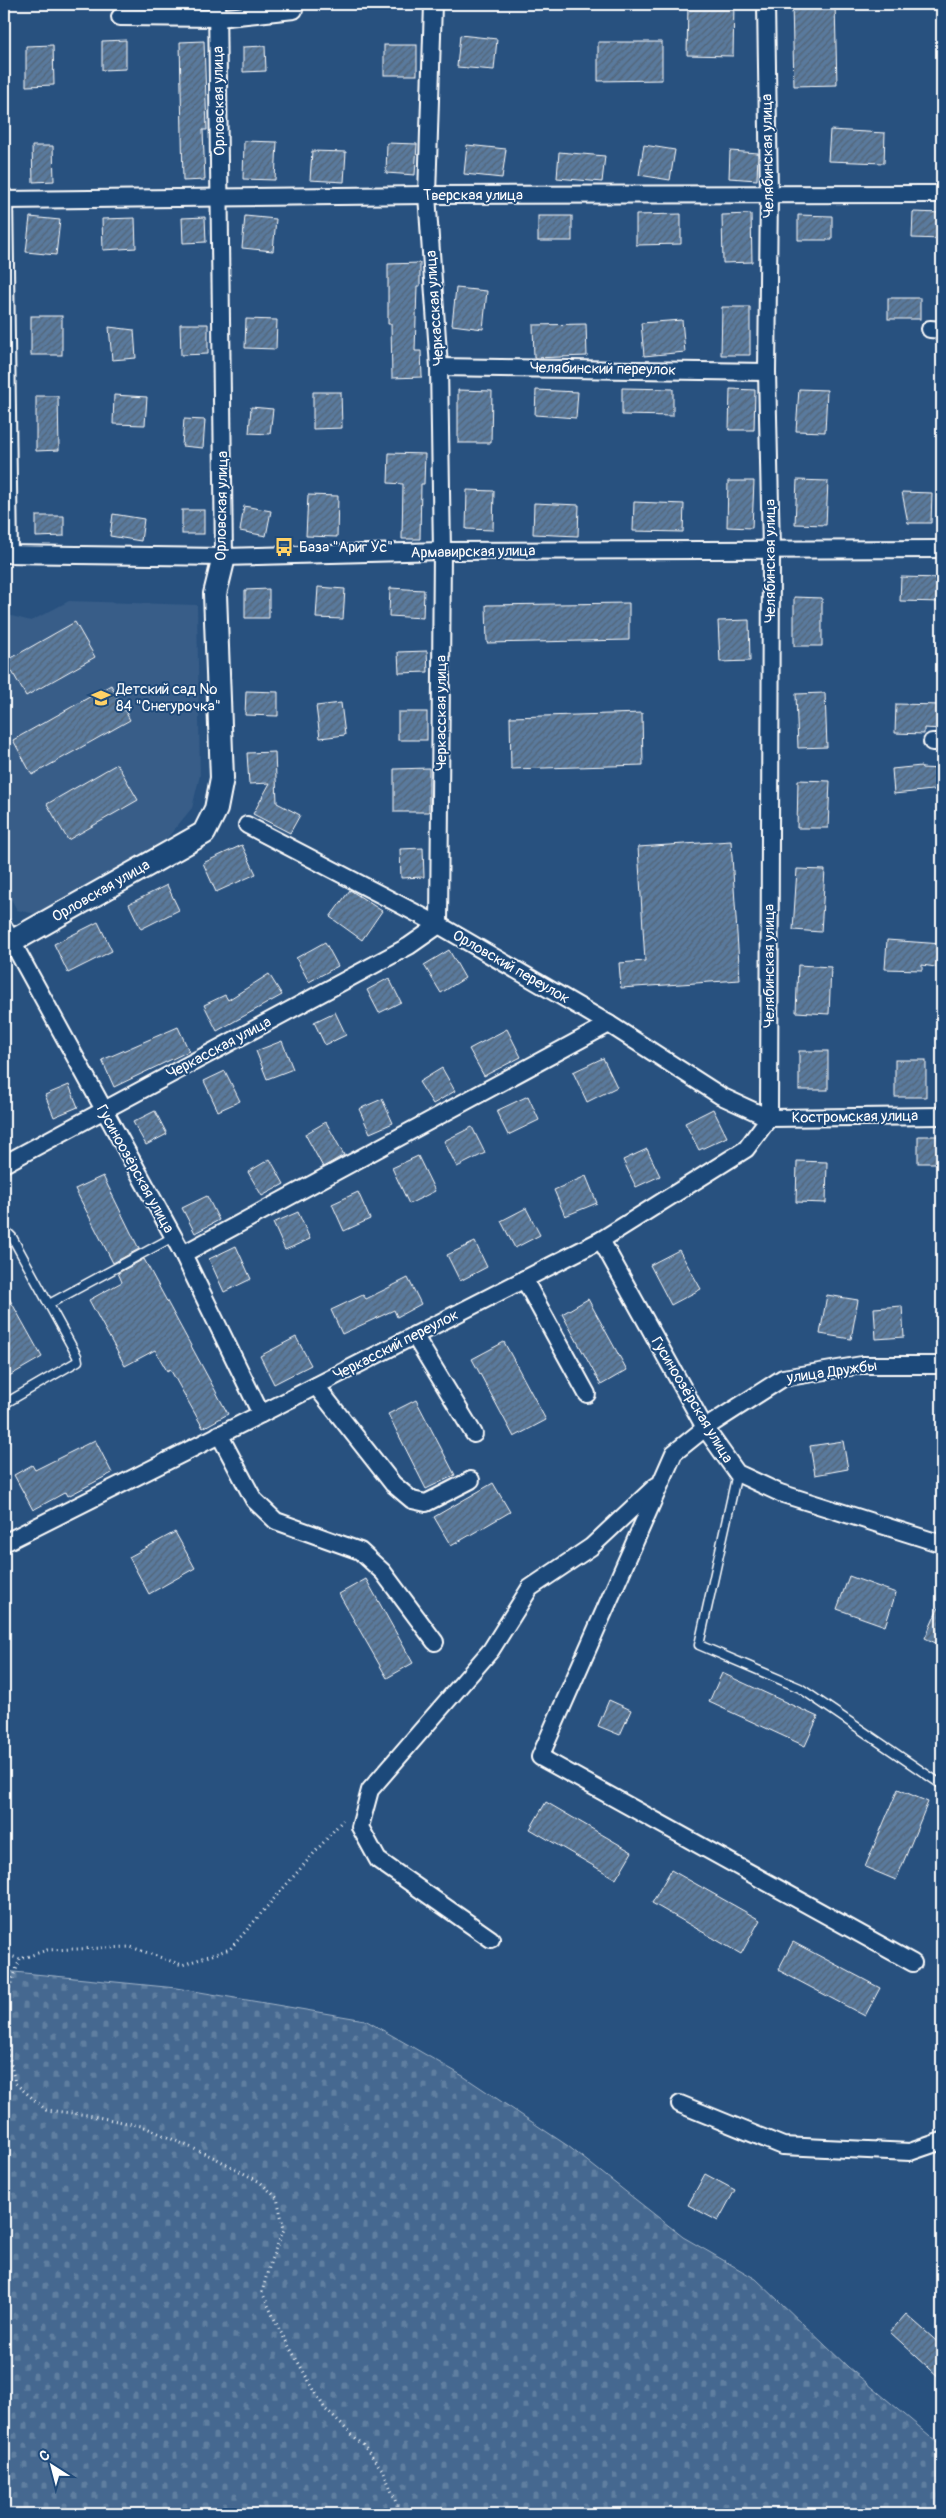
<svg xmlns="http://www.w3.org/2000/svg" width="946" height="2518" font-family="Pangolin,sans-serif">
<style>
.built{fill:#375d88}
.cemetery{fill:url(#cemetery-stones);stroke:#a2b4c8}
.building{fill:url(#building-hatch);stroke:#fff}
.lines{fill:none;stroke-linecap:round;stroke-linejoin:round}
.lane-casing{stroke:#fff;stroke-width:11}
.street-casing{stroke:#fff;stroke-width:20}
.secondary-casing{stroke:#fff;stroke-width:26}
.path{stroke:#fff;stroke-width:3;stroke-dasharray:1 4;stroke-linecap:butt}
.lane{stroke:#1f4a7a;stroke-width:8}
.street{stroke:#1f4a7a;stroke-width:16}
.secondary{stroke:#1f4a7a;stroke-width:22}
.labels{text-anchor:middle;dominant-baseline:central;stroke-width:4;stroke-linejoin:round;paint-order:stroke}
.street-label{font-size:15px;fill:#fff;stroke:#1f4a7a}
.poi-label{font-size:15px;fill:#fff;stroke:#1f4a7a;text-anchor:start}
</style>
<defs>
<pattern id="cemetery-stones" width="16" height="16" patternUnits="userSpaceOnUse" patternTransform="scale(1.25)"><rect width="16" height="16" fill="#446890"/><path d="M2 7V4a2 2 0 0 1 4 0v3zM10 15v-3a2 2 0 0 1 4 0v3z" fill="#607fa1"/></pattern>
<pattern id="building-hatch" width="6" height="6" patternUnits="userSpaceOnUse" patternTransform="scale(1.25)"><rect width="6" height="6" fill="#5a7a9d"/><path d="M-1 1l2-2M0 6l6-6M5 7l2-2" fill="none" stroke="#536374"/></pattern>
</defs>
<rect width="100%" height="100%" fill="#28517f"/>
<filter id="ink" filterUnits="userSpaceOnUse"><feTurbulence type="fractalNoise" baseFrequency=".02" numOctaves="2"/><feDisplacementMap in="SourceGraphic" scale="10" xChannelSelector="R" yChannelSelector="G"/><feConvolveMatrix kernelMatrix="1 2 1 2 8 2 1 2 1" color-interpolation-filters="sRGB"/></filter>
<g filter="url(#ink)">
<path class="built" d="M69 601 197 605 200 775 192 808 164 842 36 914 17 910 4 886V614L31 621Z"/>
<path class="cemetery" d="M4 1971 176 1988 365 2020 463 2076 568 2146 683 2237 756 2279 848 2367 942 2446V2514H4Z"/>
<g class="building">
<path d="M688 4H734L733 56 687 55Z"/>
<path d="M792 4H835L837 85 794 86Z"/>
<path d="M460 35 497 39 494 70 457 67Z"/>
<path d="M126 40V69L102 70V41Z"/>
<path d="M204 41 207 130H203L205 180 183 181 180 42Z"/>
<path d="M598 42H662V80L598 81Z"/>
<path d="M53 45 54 85 26 86V46Z"/>
<rect x="384" y="45" width="33" height="30"/>
<path d="M265 46 266 71 243 72V47Z"/>
<path d="M830 130 885 133 884 163 828 161Z"/>
<path d="M244 141 277 142 275 180 243 179Z"/>
<path d="M387 143 417 144 415 175 386 173Z"/>
<path d="M467 145 506 149 502 178 464 174Z"/>
<path d="M644 145 675 150 670 180 639 175Z"/>
<path d="M32 146H53L54 181 33 182Z"/>
<path d="M312 151 346 152 344 182 310 180Z"/>
<path d="M730 151 758 153 757 180 729 178Z"/>
<path d="M559 152 605 156 602 182 557 178Z"/>
<path d="M913 212 942 213V239L912 238Z"/>
<path d="M681 214V244L636 245V215Z"/>
<path d="M751 214 752 262 723 263 722 215Z"/>
<path d="M798 215 832 216V240H798Z"/>
<path d="M245 216 276 219 273 251 242 248Z"/>
<rect x="538" y="216" width="34" height="25"/>
<path d="M30 217 60 220 56 255 26 252Z"/>
<path d="M205 217 206 242 183 243 182 218Z"/>
<path d="M135 218 136 248 103 250 102 219Z"/>
<path d="M420 263V286H417L415 351H421L422 377 392 378 391 324H388V264Z"/>
<path d="M456 288 487 291 483 329 452 325Z"/>
<rect x="888" y="298" width="32" height="21"/>
<path d="M722 307H750V355H721Z"/>
<rect x="31" y="316" width="31" height="39"/>
<path d="M246 319 277 320 276 349 245 348Z"/>
<path d="M682 320 685 352 644 356 641 323Z"/>
<path d="M180 324H208V354L181 355Z"/>
<path d="M586 324 587 356 534 358 533 325Z"/>
<path d="M109 327 134 330 136 358 112 360Z"/>
<path d="M622 388 673 389V416L622 415Z"/>
<path d="M730 389 755 390 754 430H729Z"/>
<path d="M799 389 827 390 825 432 796 431Z"/>
<path d="M458 390 492 391 491 443H458Z"/>
<path d="M536 390 578 392 576 418 535 415Z"/>
<path d="M313 392H341L342 428 313 429Z"/>
<path d="M114 395 147 397 145 425 113 424Z"/>
<path d="M36 396H58L59 450 36 451Z"/>
<path d="M251 407 273 409 270 434 249 433Z"/>
<path d="M184 419 205 420 203 448 182 446Z"/>
<path d="M389 453 425 454 424 484H421L420 539H402L403 484 388 483Z"/>
<path d="M797 480 828 481 826 525 795 524Z"/>
<path d="M728 481H754L752 528 727 527Z"/>
<path d="M467 490 494 491 493 530 466 529Z"/>
<path d="M902 492 932 493 931 523H908Z"/>
<path d="M308 495 338 496 337 537 306 536Z"/>
<path d="M634 502 684 504 683 532 633 531Z"/>
<path d="M534 503 579 505 578 536 533 534Z"/>
<path d="M244 506 271 511 266 536 240 531Z"/>
<rect x="182" y="510" width="22" height="24"/>
<path d="M113 514 144 519 141 541 110 536Z"/>
<path d="M36 516H64V536L36 537Z"/>
<path d="M901 577 942 578V602L900 601Z"/>
<path d="M318 587 345 589 343 619 316 618Z"/>
<path d="M390 588 424 590 423 618 389 616Z"/>
<path d="M269 589V618H245V590Z"/>
<path d="M794 597 822 598V646H794Z"/>
<path d="M629 603V640L487 643 486 605Z"/>
<path d="M749 620 750 661 720 662 718 621Z"/>
<path d="M75 622 95 657 26 696 6 661Z"/>
<path d="M427 651 428 672 399 673 398 652Z"/>
<path d="M111 685 130 720 32 775 13 740Z"/>
<path d="M246 691 278 692V716L245 715Z"/>
<path d="M825 693 827 747 798 748 796 694Z"/>
<path d="M341 703 345 735 320 738 316 706Z"/>
<path d="M896 704 942 705V729L924 728V734L895 733Z"/>
<rect x="398" y="712" width="29" height="28"/>
<path d="M642 713 643 765 511 769 510 717Z"/>
<path d="M275 752 277 803 300 815 290 833 253 814 270 783 249 784 247 753Z"/>
<path d="M117 764 138 800 68 840 47 804Z"/>
<path d="M921 766 922 768 942 769V789L894 794 892 769Z"/>
<path d="M429 768V812H394V769Z"/>
<path d="M798 780 830 781 828 828H797Z"/>
<path d="M731 841 740 980 621 988 619 963 645 961 638 847Z"/>
<path d="M242 845 256 874 216 892 203 863Z"/>
<path d="M423 848 424 877 401 878 400 849Z"/>
<path d="M797 869 825 870 821 932 793 930Z"/>
<path d="M167 885 179 910 141 929 129 904Z"/>
<path d="M350 890 382 911 362 940 330 917Z"/>
<path d="M98 922 112 951 68 973 54 944Z"/>
<path d="M887 940 942 944V968L922 965V970L885 969Z"/>
<path d="M325 942 338 966 309 982 296 958Z"/>
<path d="M449 950 465 978 441 993 424 965Z"/>
<path d="M798 965 831 967 829 1014 796 1012Z"/>
<path d="M269 974 282 995 217 1031 204 1005 225 995 228 1000Z"/>
<path d="M389 978 401 1002 379 1013 367 990Z"/>
<path d="M335 1012 346 1035 325 1045 314 1022Z"/>
<path d="M178 1027 189 1051 114 1087 102 1060Z"/>
<path d="M507 1029 521 1057 484 1076 469 1049Z"/>
<path d="M282 1041 293 1069 267 1079 256 1051Z"/>
<rect x="799" y="1051" width="29" height="39"/>
<path d="M603 1058 617 1087 587 1102 573 1072Z"/>
<rect x="895" y="1060" width="31" height="37"/>
<path d="M442 1068 455 1091 433 1104 419 1082Z"/>
<path d="M225 1071 240 1101 218 1111 204 1081Z"/>
<path d="M69 1085 78 1107 54 1117 45 1095Z"/>
<path d="M528 1096 539 1120 508 1135 496 1111Z"/>
<path d="M382 1099 393 1123 370 1133 359 1109Z"/>
<path d="M713 1109 727 1137 699 1150 685 1123Z"/>
<path d="M155 1111 167 1134 146 1145 133 1122Z"/>
<path d="M326 1122 344 1155 323 1167 305 1134Z"/>
<path d="M472 1127 485 1153 457 1167 444 1141Z"/>
<rect x="918" y="1136" width="24" height="27"/>
<path d="M647 1149 660 1176 636 1187 623 1160Z"/>
<path d="M418 1156 435 1191 409 1204 392 1168Z"/>
<path d="M270 1159 284 1184 262 1196 248 1172Z"/>
<path d="M797 1161 827 1162 826 1203 796 1202Z"/>
<path d="M103 1176 139 1249 113 1263 75 1189Z"/>
<path d="M586 1176 597 1203 565 1216 554 1190Z"/>
<path d="M358 1192 370 1219 344 1231 332 1204Z"/>
<path d="M207 1196 219 1220 195 1233 182 1208Z"/>
<path d="M526 1208 540 1235 515 1248 501 1221Z"/>
<path d="M298 1212 310 1239 285 1250 273 1223Z"/>
<path d="M475 1242 487 1267 460 1281 447 1255Z"/>
<path d="M236 1246 251 1279 224 1292 209 1259Z"/>
<path d="M679 1250 701 1289 671 1305 650 1265Z"/>
<path d="M144 1259 228 1414 203 1428 170 1369 167 1371 155 1350 125 1366 89 1300 122 1282 118 1273Z"/>
<path d="M408 1278 421 1304 397 1317 394 1310 342 1334 331 1310 363 1295 366 1299Z"/>
<path d="M4 1289 42 1357 4 1379Z"/>
<path d="M827 1295 858 1300 851 1339 820 1334Z"/>
<path d="M588 1299 627 1370 601 1385 562 1314Z"/>
<path d="M902 1306 904 1337 876 1339 874 1308Z"/>
<path d="M296 1337 311 1365 274 1384 260 1356Z"/>
<path d="M504 1342 546 1420 514 1437 472 1359Z"/>
<path d="M416 1400 455 1475 426 1489 388 1414Z"/>
<path d="M95 1440 112 1473 68 1496 66 1492 33 1510 14 1475 32 1465 35 1470Z"/>
<path d="M843 1441 848 1469 815 1475 810 1446Z"/>
<path d="M493 1483 510 1512 451 1546 434 1517Z"/>
<path d="M175 1532 195 1568 149 1594 129 1557Z"/>
<path d="M849 1576 896 1593 885 1626 837 1609Z"/>
<path d="M366 1579 413 1663 387 1678 339 1594Z"/>
<path d="M942 1600V1646L925 1638Z"/>
<path d="M722 1673 818 1717 805 1746 709 1702Z"/>
<path d="M609 1700 631 1710 620 1735 598 1726Z"/>
<path d="M898 1789 928 1802 896 1880 865 1867Z"/>
<path d="M546 1802 632 1852 616 1879 530 1829Z"/>
<path d="M671 1870 760 1920 741 1954 652 1903Z"/>
<path d="M793 1942 880 1988 865 2016 778 1970Z"/>
<path d="M705 2174 735 2190 718 2221 688 2205Z"/>
<path d="M906 2314 942 2346V2380L890 2332Z"/>
</g>
<g class="lines">
<g class="lane-casing">
<g id="lane">
<path d="M4 1233H8L12 1237 77 1356 78 1361 4 1404"/>
<path d="M49 1304 173 1237"/>
<path d="M737 1473 699 1645 800 1688 942 1785"/>
</g>
</g>
<g class="street-casing">
<g id="street">
<path d="M217 4 224 557"/>
<path d="M766 4 769 193 767 372 771 550 769 1118"/>
<path d="M120 17 218 18 294 10"/>
<path d="M4 196 9 554"/>
<path d="M4 200 427 195 942 194"/>
<path d="M930 329 942 330"/>
<path d="M439 367 767 372"/>
<path d="M4 554 224 557 442 551 942 549"/>
<path d="M932 742H942"/>
<path d="M247 825 439 925 609 1024 721 1096 769 1118 942 1116"/>
<path d="M4 927 183 1254 261 1414"/>
<path d="M4 1164 409 946 439 925 442 551 439 367 427 195 433 4"/>
<path d="M601 1240 705 1428 737 1473 780 1493 942 1544"/>
<path d="M183 1254 609 1024"/>
<path d="M524 1279 587 1394"/>
<path d="M414 1335 474 1434"/>
<path d="M316 1386 393 1484 412 1500 426 1503 471 1480"/>
<path d="M219 1434 254 1500 276 1521 360 1551 383 1572 435 1642"/>
<path d="M4 1543 261 1414 601 1240 746 1149 769 1118"/>
<path d="M491 1939 378 1860 360 1827 370 1790 491 1650 530 1588 591 1547 656 1486"/>
<path d="M913 1963 540 1757 674 1453 705 1428 783 1378 862 1365H942"/>
<path d="M680 2104 783 2146 910 2152 942 2141"/>
</g>
</g>
<g class="secondary-casing">
<path id="secondary" d="M4 946 204 833 216 809 222 778 215 594 224 557"/>
</g>
<g class="path">
<path d="M4 1954 20 1959 47 1950 131 1947 182 1965 230 1949 343 1820"/>
<path d="M4 2002 20 1959"/>
<path d="M4 2010 5 2038 15 2083 46 2110 88 2115 142 2126 215 2158 260 2182 277 2198 284 2229 271 2260 262 2292 279 2329 325 2409 363 2445 384 2472 397 2505 396 2514"/>
</g>
<use href="#lane" class="lane"/>
<use href="#street" class="street"/>
<use href="#secondary" class="secondary"/>
</g>
</g>
<defs>
<g id="bus-bare" transform="scale(1.5)"><path d="M-5-6H5V4H4V6H2V4H-2V6H-4V4H-5ZM-3.5-4V0h7V-4ZM-3.5 1.2v1.5H-2V1.2ZM2 1.2v1.5H3.5V1.2Z" fill="#ffd166" stroke="#1f4a7a" stroke-width="2.5" paint-order="stroke"/></g>
<g id="school-bare" transform="scale(1.5)"><path d="M0-5L7-2L0 1L-7-2ZM-4 1L0 2.5L4 1V4Q0 6-4 4Z" fill="#ffd166" stroke="#1f4a7a" stroke-width="2.5" paint-order="stroke"/></g>
</defs>
<g fill-rule="evenodd">
<use href="#bus-bare" x="284" y="547"/>
<use href="#school-bare" x="101" y="698"/>
</g>
<g class="labels">
<g class="street-label">
<text transform="translate(219 101) rotate(-91)">Орловская улица</text>
<text transform="translate(768 156) rotate(-91)">Челябинская улица</text>
<text x="473" y="195">Тверская улица</text>
<text transform="translate(435 308) rotate(-94)">Черкасская улица</text>
<text transform="translate(603 369) rotate(1)">Челябинский переулок</text>
<text transform="translate(222 506) rotate(-89)">Орловская улица</text>
<text transform="translate(473 552) rotate(-1)">Армавирская улица</text>
<text transform="translate(770 561) rotate(-90)">Челябинская улица</text>
<text transform="translate(441 713) rotate(-90)">Черкасская улица</text>
<text transform="translate(101 891) rotate(-30)">Орловская улица</text>
<text transform="translate(769 966) rotate(-90)">Челябинская улица</text>
<text transform="translate(511 967) rotate(30)">Орловский переулок</text>
<text transform="translate(219 1048) rotate(-28)">Черкасская улица</text>
<text transform="translate(855 1117) rotate(-1)">Костромская улица</text>
<text transform="translate(135 1169) rotate(61)">Гусиноозёрская улица</text>
<text transform="translate(396 1345) rotate(-27)">Черкасский переулок</text>
<text transform="translate(832 1372) rotate(-8)">улица Дружбы</text>
<text transform="translate(692 1400) rotate(59)">Гусиноозёрская улица</text>
</g>
<g class="poi-label">
<text x="299" y="547">База "Ариг Ус"</text>
<text x="116" y="689">Детский сад №<tspan x="116" dy="17">84 "Снегурочка"</tspan></text>
</g>
</g>
<rect width="946" height="2518" fill="none" stroke="#1f4a7a" stroke-width="20"/>
<rect x="10" y="10" width="926" height="2498" fill="none" stroke="#fff" stroke-width="2" filter="url(#ink)"/>
<g transform="translate(52 2466) rotate(324)" stroke="#1f4a7a" stroke-width="4" paint-order="stroke">
<path d="M0-4L9 19L0 12L-9 19Z" fill="#ffffff"/>
<text y="-8" font-size="14" font-weight="bold" text-anchor="middle" fill="#ffffff">С</text>
</g>
</svg>
